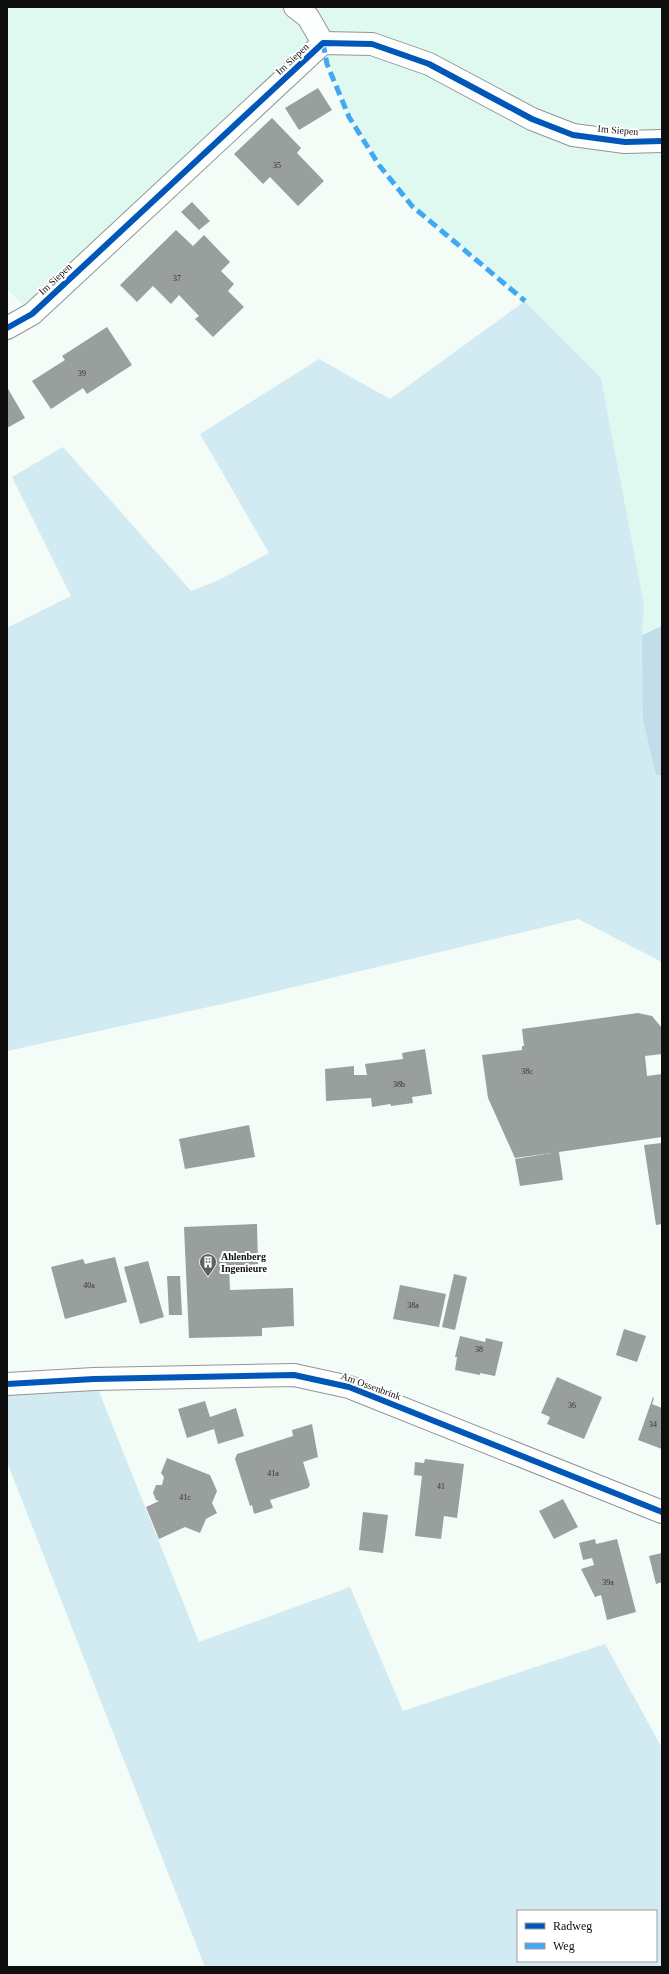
<svg xmlns="http://www.w3.org/2000/svg" width="669" height="1974" font-family="'Times New Roman',serif">
<style>
.farmland{fill:#dff9f1}
.green{fill:#d2eaf1;fill-rule:evenodd}
.forest{fill:#c0dde9}
.building{fill:#999f9c}
.lines{fill:none;stroke-linecap:round;stroke-linejoin:round}
.minor-casing{stroke:#929593;stroke-width:24}
.minor{stroke:#fdfffe;stroke-width:22}
.quiet{stroke:#3fa9f5;stroke-width:5;stroke-dasharray:10 5;stroke-linecap:butt}
.cycleway-casing{stroke:#fff;stroke-width:8}
.cycleway{stroke:#0057b8;stroke-width:6}
.labels{text-anchor:middle;dominant-baseline:central;stroke-width:4;stroke-linejoin:round;paint-order:stroke}
.number-label{font-size:8px;fill:#313232}
.street-label{font-size:10px;fill:#0e0e0e;stroke:#fff}
.poi-label{font-size:10px;font-weight:bold;fill:#0e0e0e;stroke:#fff;text-anchor:start}
</style>
<rect width="100%" height="100%" fill="#f4fcf8"/>
<path class="farmland" d="M7 7H662V626L642 635 644 604 601 378 525 300 412 206 349 117 323 44 32 314 7 289Z"/>
<g class="green">
<path d="M525 301 601 378 644 604 642 635 658 775H662V962L578 919 227 1003 7 1051V628L71 596 12 477 63 447 191 591 219 580 269 553 200 434 319 359 390 399Z"/>
<path d="M94 1379 199 1642 350 1587 403 1711 605 1644 662 1748V1967H205L7 1462V1384ZM518 1911H656V1961H518Z"/>
</g>
<path class="forest" d="M662 626V775H656L643 719 642 635Z"/>
<g class="building">
<path d="M318 88 332 110 299 130 285 108Z"/>
<path d="M272 118 301 148 297 153 324 181 298 206 270 177 263 184 234 154Z"/>
<path d="M192 202 210 221 199 230 181 212Z"/>
<path d="M176 230 193 246 204 235 230 262 221 271 234 284 228 291 244 307 213 337 195 319 199 316 179 295 171 304 153 286 137 302 120 285Z"/>
<path d="M107 327 132 365 87 394 83 388 51 409 32 381 65 360 62 356Z"/>
<path d="M7 387 25 418 7 428Z"/>
<path d="M638 1013 652 1016 662 1028V1054L645 1056 647 1076 662 1074V1137L559 1152 563 1180 520 1186 515 1159 552 1153 515 1158 488 1098 482 1055 522 1050V1046H524L522 1029Z"/>
<path d="M425 1049 432 1094 412 1097 413 1103 391 1106 390 1104 372 1107 371 1098 326 1101 325 1069 354 1066V1075H367L365 1064 403 1059 402 1053Z"/>
<path d="M249 1125 255 1157 185 1169 179 1139Z"/>
<path d="M662 1143V1224L656 1225 644 1145Z"/>
<path d="M257 1224 258 1264 229 1266 230 1290 293 1288 294 1326 262 1328V1336L189 1338 184 1227Z"/>
<path d="M115 1257 127 1302 65 1319 51 1267 83 1259 85 1264Z"/>
<path d="M148 1261 164 1317 140 1324 124 1267Z"/>
<path d="M454 1274 467 1277 455 1330 442 1327Z"/>
<path d="M167 1276H180L182 1315H169Z"/>
<path d="M400 1285 446 1294 439 1327 393 1319Z"/>
<path d="M624 1329 646 1336 637 1362 616 1355Z"/>
<path d="M460 1336 485 1342 486 1338 503 1342 495 1376 480 1373V1375L455 1370 457 1357H455Z"/>
<path d="M557 1377 602 1397 584 1439 547 1424 550 1417 541 1413Z"/>
<path d="M653 1397 654 1398 652 1404 662 1408V1449L638 1440Z"/>
<path d="M205 1401 210 1417 236 1408 244 1436 218 1444 214 1429 187 1438 178 1409Z"/>
<path d="M312 1424 318 1457 303 1462 310 1485 308 1488 270 1500 273 1508 254 1514 252 1505 250 1506 235 1459 237 1454 293 1436 292 1430Z"/>
<path d="M167 1458 210 1475 217 1491 212 1503 217 1513 206 1519 200 1533 185 1527 159 1539 146 1507 159 1501 156 1500 153 1493 156 1485H162L164 1477 161 1473Z"/>
<path d="M425 1459 464 1464 457 1518 444 1516 441 1539 415 1536 422 1476 414 1475 415 1462 424 1463Z"/>
<path d="M563 1499 578 1527 554 1539 539 1511Z"/>
<path d="M363 1512 388 1515 383 1553 359 1550Z"/>
<path d="M595 1539 596 1544 617 1539 636 1612 607 1620 601 1595 595 1597 581 1569 594 1565 592 1558 583 1560 579 1543Z"/>
<path d="M662 1553V1582L656 1584 649 1556Z"/>
</g>
<g class="lines">
<g class="minor-casing">
<g id="minor">
<path d="M295 7 308 17 323 43"/>
<path d="M7 328 32 314 323 43 372 44 429 64 532 119 573 135 625 142 662 141"/>
<path d="M7 1384 94 1379 294 1375 349 1387 662 1512"/>
</g>
</g>
<use href="#minor" class="minor"/>
<path class="quiet" d="M323 43 327 64 349 117 379 165 412 206 525 301"/>
<g class="cycleway-casing">
<g id="cycleway">
<path d="M7 328 32 314 323 43 372 44 429 64 532 119 573 135 625 142 662 141"/>
<path d="M7 1384 94 1379 294 1375 349 1387 662 1512"/>
</g>
</g>
<use href="#cycleway" class="cycleway"/>
</g>
<defs>
<g id="building-pin" transform="scale(0.9)"><path d="M0 17L-7.5 6A9.5 9.5 0 1 1 7.5 6Z" fill="#5e6160" stroke="#fff"/><path d="M-4-6H4V6H1V3H-1V6H-4ZM-2.5-4.3h1.7v1.8h-1.7ZM.8-4.3h1.7v1.8H.8ZM-2.5-1h1.7V.8h-1.7ZM.8-1h1.7V.8H.8Z" fill="#fff"/></g>
</defs>
<g fill-rule="evenodd">
<use href="#building-pin" x="208" y="1262"/>
</g>
<g class="labels">
<g class="number-label">
<text x="277" y="165">35</text>
<text x="177" y="278">37</text>
<text x="82" y="373">39</text>
<text x="527" y="1071">38c</text>
<text x="399" y="1084">38b</text>
<text x="89" y="1285">40a</text>
<text x="413" y="1305">38a</text>
<text x="479" y="1349">38</text>
<text x="572" y="1405">36</text>
<text x="653" y="1424">34</text>
<text x="273" y="1473">41a</text>
<text x="441" y="1486">41</text>
<text x="185" y="1497">41c</text>
<text x="608" y="1582">39a</text>
</g>
<g class="street-label">
<text transform="translate(292 59) rotate(-43)">Im Siepen</text>
<text transform="translate(618 130) rotate(5)">Im Siepen</text>
<text transform="translate(55 279) rotate(-43)">Im Siepen</text>
<text transform="translate(371 1386) rotate(20)">Am Ossenbrink</text>
</g>
<g class="poi-label">
<text x="221" y="1256">Ahlenberg<tspan x="221" dy="12">Ingenieure</tspan></text>
</g>
</g>
<rect width="669" height="1974" fill="none" stroke="#0e0e0e" stroke-width="16"/>
<rect x="517" y="1910" width="140" height="52" fill="#ffffff" stroke="#9f9f9f"/>
<rect x="525" y="1923" width="20" height="6" fill="#0057b8" stroke="#9f9f9f"/>
<text x="553" y="1930" font-size="12" fill="#0e0e0e">Radweg</text>
<rect x="525" y="1943" width="20" height="6" fill="#3fa9f5" stroke="#9f9f9f"/>
<text x="553" y="1950" font-size="12" fill="#0e0e0e">Weg</text>
</svg>
